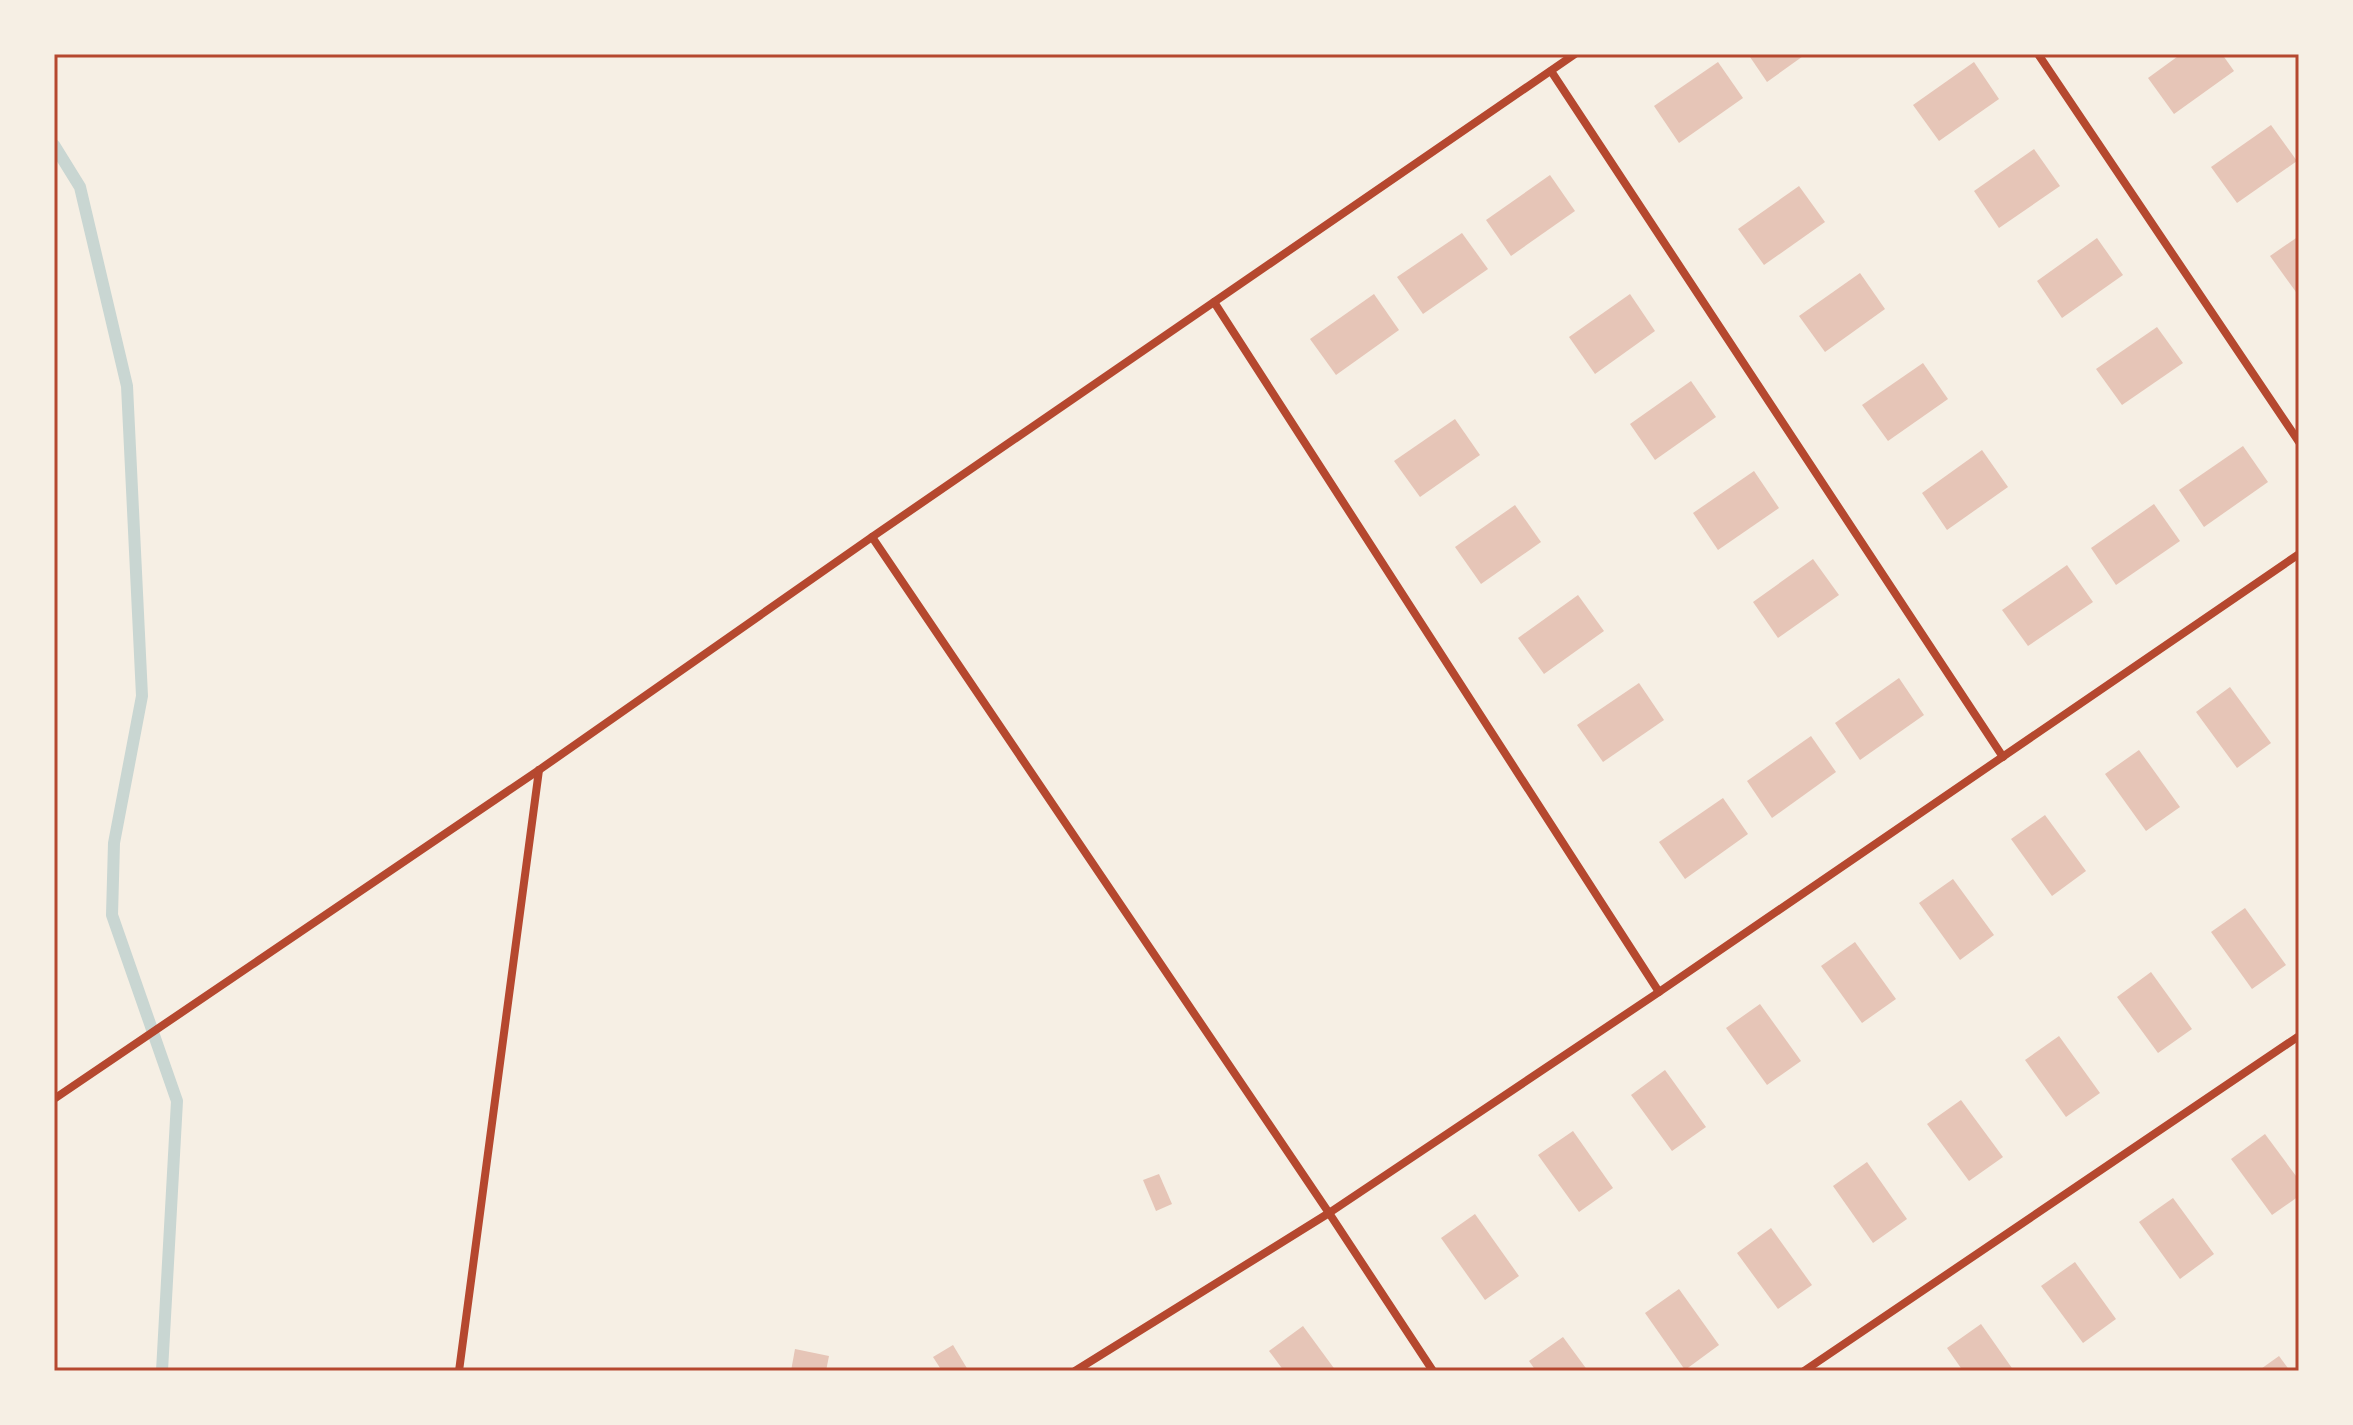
<svg xmlns="http://www.w3.org/2000/svg" width="2353" height="1425" font-family="'Source Sans 3',sans-serif">
<style>
.lines{fill:none;stroke-linecap:round;stroke-linejoin:round}
.stream{stroke:#c9d6d2;stroke-width:12}
.building{fill:#e6c5b7}
.minor{stroke:#b5482f;stroke-width:8}
.neatline{fill:none;stroke:#b5482f;stroke-width:3}
</style>
<rect width="100%" height="100%" fill="#f6efe4"/>
<g class="lines">
<path class="stream" d="M54 145 80 187 127 386 142 696 114 843 112 915 177 1101 162 1371"/>
</g>
<g class="building">
<path d="M1748 54H1806L1767 82Z"/>
<path d="M2181 54H2222L2234 71 2174 114 2148 78Z"/>
<path d="M1718 62 1743 98 1679 143 1654 106Z"/>
<path d="M1974 62 1999 99 1939 141 1913 105Z"/>
<path d="M2271 125 2297 161 2237 203 2211 167Z"/>
<path d="M2034 149 2060 186 1999 228 1974 191Z"/>
<path d="M1550 175 1575 211 1511 256 1486 220Z"/>
<path d="M1799 186 1825 222 1764 265 1738 229Z"/>
<path d="M1462 233 1488 269 1423 314 1397 277Z"/>
<path d="M2299 236V290L2296 292 2270 256Z"/>
<path d="M2097 238 2123 275 2062 318 2037 281Z"/>
<path d="M1860 273 1885 309 1825 352 1799 316Z"/>
<path d="M1374 294 1399 330 1336 375 1310 339Z"/>
<path d="M1630 294 1655 331 1595 374 1569 337Z"/>
<path d="M2157 327 2183 363 2122 405 2096 369Z"/>
<path d="M1923 363 1948 399 1888 441 1862 405Z"/>
<path d="M1691 381 1716 417 1655 460 1630 424Z"/>
<path d="M1455 419 1480 455 1420 497 1394 461Z"/>
<path d="M2243 446 2268 482 2204 527 2179 490Z"/>
<path d="M1982 450 2008 487 1947 530 1922 493Z"/>
<path d="M1754 471 1779 508 1718 550 1693 513Z"/>
<path d="M2154 504 2180 541 2116 585 2091 548Z"/>
<path d="M1515 505 1541 542 1481 584 1455 547Z"/>
<path d="M1813 559 1839 595 1778 638 1753 602Z"/>
<path d="M2067 565 2093 602 2028 646 2002 610Z"/>
<path d="M1578 595 1604 631 1544 674 1518 638Z"/>
<path d="M1899 678 1924 715 1860 760 1835 723Z"/>
<path d="M1639 683 1664 720 1603 762 1577 725Z"/>
<path d="M2230 687 2271 743 2237 768 2196 712Z"/>
<path d="M1811 736 1836 772 1772 818 1747 781Z"/>
<path d="M2139 750 2180 807 2146 831 2105 774Z"/>
<path d="M1723 798 1748 834 1685 879 1659 842Z"/>
<path d="M2045 815 2086 871 2052 896 2011 839Z"/>
<path d="M1953 879 1994 935 1960 960 1919 903Z"/>
<path d="M2245 908 2286 965 2252 989 2211 932Z"/>
<path d="M1855 942 1896 999 1862 1023 1821 966Z"/>
<path d="M2151 972 2192 1029 2158 1053 2117 997Z"/>
<path d="M1760 1004 1801 1061 1767 1085 1726 1028Z"/>
<path d="M2059 1036 2100 1093 2066 1117 2025 1060Z"/>
<path d="M1665 1070 1706 1127 1672 1151 1631 1095Z"/>
<path d="M1961 1100 2003 1157 1969 1181 1927 1124Z"/>
<path d="M1573 1131 1613 1188 1579 1212 1538 1155Z"/>
<path d="M2265 1134 2299 1180V1196L2272 1215 2231 1159Z"/>
<path d="M1867 1162 1907 1219 1873 1243 1833 1186Z"/>
<path d="M1159 1174 1172 1204 1156 1211 1143 1180Z"/>
<path d="M2173 1198 2214 1254 2180 1279 2139 1222Z"/>
<path d="M1475 1214 1519 1276 1485 1300 1441 1238Z"/>
<path d="M1771 1228 1812 1285 1778 1309 1737 1253Z"/>
<path d="M2075 1262 2116 1319 2083 1343 2041 1286Z"/>
<path d="M1679 1289 1719 1345 1685 1370 1645 1313Z"/>
<path d="M1981 1324 2014 1371H1963L1947 1348Z"/>
<path d="M1303 1326 1336 1371H1284L1269 1351Z"/>
<path d="M1563 1337 1588 1371H1536L1529 1361Z"/>
<path d="M953 1345 968 1370 966 1371H942L933 1357Z"/>
<path d="M795 1349 829 1356 826 1371H791Z"/>
<path d="M2279 1356 2290 1371H2258Z"/>
</g>
<g class="lines">
<g class="minor">
<path d="M2038 54 2299 442"/>
<path d="M1551 71 2003 757"/>
<path d="M1214 302 1659 992"/>
<path d="M872 537 1329 1213 1433 1371"/>
<path d="M54 1099 539 770 872 537 1575 54"/>
<path d="M459 1371 539 770"/>
<path d="M1075 1371 1329 1213 1659 992 2299 554"/>
<path d="M1804 1371 2299 1036"/>
</g>
</g>
<rect width="2353" height="1425" fill="none" stroke="#f6efe4" stroke-width="112"/>
<rect x="56" y="56" width="2241" height="1313" class="neatline"/>
</svg>
